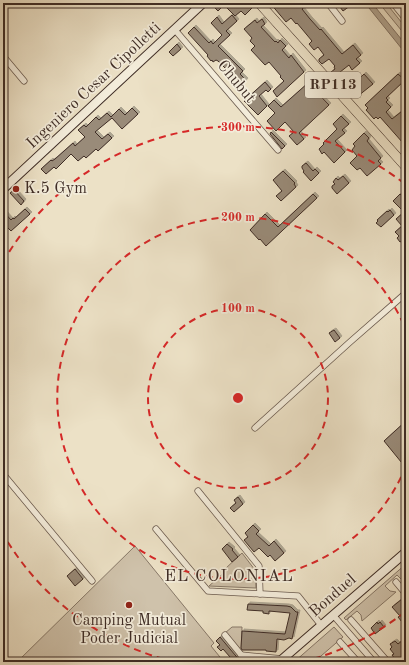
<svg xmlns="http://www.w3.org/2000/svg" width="409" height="665" font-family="'Old Standard TT',serif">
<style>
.green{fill:#cfc2ab;stroke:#877868}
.water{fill:#b1a490;stroke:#837466}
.building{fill:#998b79;stroke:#3f2d26;filter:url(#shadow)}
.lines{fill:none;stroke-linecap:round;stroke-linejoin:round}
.street-casing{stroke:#6a5a4e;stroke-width:7}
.secondary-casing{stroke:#3f2d26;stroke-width:10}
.primary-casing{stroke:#3f2d26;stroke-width:10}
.street{stroke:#f3ecda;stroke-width:5.5}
.secondary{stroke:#f3ecda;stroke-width:8}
.primary{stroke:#ece1c6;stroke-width:9}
.ring{fill:none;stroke:#d62828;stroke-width:2;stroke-dasharray:7 5}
.poi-dot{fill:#8f2418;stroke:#f3ecda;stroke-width:1.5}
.labels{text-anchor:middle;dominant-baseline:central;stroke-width:3.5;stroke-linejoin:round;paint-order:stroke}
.shield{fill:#f3ecda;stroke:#75665c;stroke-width:1}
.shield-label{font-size:15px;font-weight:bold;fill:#3f2d26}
.street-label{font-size:16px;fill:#3f2d26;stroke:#f3ecda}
.poi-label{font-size:16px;fill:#3f2d26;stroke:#f3ecda;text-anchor:start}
.neighbourhood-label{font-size:17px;letter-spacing:1px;fill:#3f2d26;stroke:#f3ecda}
.centre{fill:#d62828;stroke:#f3ecda;stroke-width:2}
.ring-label{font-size:12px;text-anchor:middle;font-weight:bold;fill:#d62828;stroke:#f3ecda;stroke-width:3.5;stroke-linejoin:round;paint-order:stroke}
</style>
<defs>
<filter id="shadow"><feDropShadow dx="2" dy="-2" stdDeviation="0" flood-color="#0004"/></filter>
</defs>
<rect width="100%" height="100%" fill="#ece1c6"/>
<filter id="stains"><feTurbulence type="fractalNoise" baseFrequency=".005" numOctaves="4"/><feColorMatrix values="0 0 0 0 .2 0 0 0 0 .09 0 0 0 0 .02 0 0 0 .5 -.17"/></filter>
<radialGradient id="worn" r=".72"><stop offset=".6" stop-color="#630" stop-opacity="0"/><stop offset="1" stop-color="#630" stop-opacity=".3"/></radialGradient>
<g class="green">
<path d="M379 3H386L406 28V36Z"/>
<path d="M135 546 214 643 211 646 224 662H17Z"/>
<path d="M242 553 255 570 256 588 209 586 226 571 225 569Z"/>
<path d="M406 564V584L397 575 385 586 390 591 396 592 362 621 361 615 357 611 346 620 344 618Z"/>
<path d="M232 627H242L241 653 225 633Z"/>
<path d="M334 627 343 637 314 662H294Z"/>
</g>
<path class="water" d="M365 3H372L406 45V54Z"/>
<g class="building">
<path d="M216 3H247L252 8 245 15 241 11 235 16 224 5 218 11 213 6Z"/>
<path d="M270 3H309L302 9 310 19 320 30 321 29 342 54 353 45 361 55 356 59 360 63 352 70 349 65 335 76 331 72 335 69 334 67 335 66 329 59 322 64 319 61V59L324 55 318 47 314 50 309 44 312 41 297 23 296 24 291 18 286 22Z"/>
<path d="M337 3H354L343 11Z"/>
<path d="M232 15 237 21 226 31 230 35 218 46 243 71 240 74 246 80 241 86 234 79 232 81 224 71 226 69 218 61 216 60 213 62 212 60 211 61 207 56 208 55 188 33 194 27 209 43 211 41 213 44 222 35 211 23 217 17 222 24Z"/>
<path d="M262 19 265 24 261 27 275 42 276 41 278 43 280 40 286 46 282 50 289 58 291 55 304 72 277 97 273 91 284 81 280 77 281 76 269 62 265 65 251 50 255 46 250 41 252 38 244 29 255 20 257 23Z"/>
<path d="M177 44 181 49 173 56 169 52Z"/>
<path d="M354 74 358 80 364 74 373 84 358 96 346 81Z"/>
<path d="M398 74 405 80 386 98 388 100 386 102 391 107 386 112 392 119 406 108V140L403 143 380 117 378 119 376 117 374 119 366 110 368 108 365 105Z"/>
<path d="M265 82 271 89 268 92 266 90 259 96 267 106 258 115 244 101Z"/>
<path d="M308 83 329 105 299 133 304 139 297 145 289 136 294 132 285 122 276 131 267 121 275 113 268 106 274 100 281 107Z"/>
<path d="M132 108 138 114 122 129 112 118 95 132 102 139 108 134 112 138 98 151 96 149 86 158 84 156 78 161 71 154 56 169 54 167 46 174 41 169 51 160 52 161 55 159 73 143 75 146 85 137 78 130 84 125 86 127 96 117 99 120 107 113 111 117 119 109 125 115Z"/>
<path d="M341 116 349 124 342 130 345 133 335 141 345 152 334 163 324 152 322 154 319 149 324 144 323 143 337 129 333 124Z"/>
<path d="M271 132 285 146 282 149 270 134Z"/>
<path d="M364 133 369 138 367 141 381 158 378 161 381 164 367 176 360 168 357 170 350 163 357 156 352 150 355 146 353 144Z"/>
<path d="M306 163 313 171 315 169 319 173 311 181 303 172 304 171 302 168V166Z"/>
<path d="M283 171 295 183 294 184 296 187 281 201 276 196 282 191 273 180Z"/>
<path d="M343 176 349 183 337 194 332 188V186L335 184 333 182 336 178 338 180Z"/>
<path d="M14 190 24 201 21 205 10 193Z"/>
<path d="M313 194 317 198 266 246 260 239 259 240 250 230 265 214 278 227Z"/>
<path d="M400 194 406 200V245L402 241 400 242 397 238 399 236 395 232 402 226 396 219 404 212 393 201Z"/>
<path d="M25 209 30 214 11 231 3 223V211L11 220 13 218 14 219Z"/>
<path d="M390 210 394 215 381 227 376 223 378 221 377 220 387 211 388 212Z"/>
<path d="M334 330 340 338 335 342 329 333Z"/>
<path d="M406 421V468L384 441Z"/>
<path d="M238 497 243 504 234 512 230 508 236 503 234 500Z"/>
<path d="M253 525 259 531 256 534 269 546 274 541 284 553 275 561 270 555 268 557 259 548 254 552 244 540 248 537 245 533Z"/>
<path d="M227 544 233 549 232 550 238 557 232 562 222 549Z"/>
<path d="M75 569 83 579 75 586 67 576Z"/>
<path d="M402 599 406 604V627L398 617 400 616 392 607Z"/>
<path d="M248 604 287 606 291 607 296 612H298L292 639 289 638 284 640 277 639 276 652 266 651V650H242L241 648 242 631 285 634 290 613 269 611V614L263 613V611L247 610Z"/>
<path d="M377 622 378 624 380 622 384 627 375 634 371 628Z"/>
<path d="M220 637 230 649 241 662H230L228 659 230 657 223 649 221 651 217 647 220 645 216 641Z"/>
<path d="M403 640 406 643V651L403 653 405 655 397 662 392 655 394 654 390 649 392 647 390 644 395 641 398 644Z"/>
</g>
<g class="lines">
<g class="street-casing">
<g id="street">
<path d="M328 3 342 21"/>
<path d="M393 3 406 19"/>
<path d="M175 30 278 150"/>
<path d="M3 56 24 81"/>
<path d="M255 428 350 342 406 293"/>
<path d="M3 474 92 581"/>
<path d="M198 491 259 566 260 594"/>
<path d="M156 529 208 591 298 596 321 625"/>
<path d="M396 582 406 594"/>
<path d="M333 615 374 662"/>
<path d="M351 620 388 662"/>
<path d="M225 635 247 662"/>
<path d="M340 642 358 662"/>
<path d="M241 655 283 659"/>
</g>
</g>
<g class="secondary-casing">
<g id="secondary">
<path d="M3 189 203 3"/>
<path d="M279 662 406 552"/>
</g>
</g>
<g class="primary-casing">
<path id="primary" d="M259 3 406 167"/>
</g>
<use href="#street" class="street"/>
<use href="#secondary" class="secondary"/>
<use href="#primary" class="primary"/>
</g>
<g class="ring">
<circle cx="238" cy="398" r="90"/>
<path d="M406 466A181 181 0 1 1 406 330"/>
<path d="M405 612A271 271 0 0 1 301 662M175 662A271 271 0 0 1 3 534M3 262A271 271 0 0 1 405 184"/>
</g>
<g class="poi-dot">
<circle cx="16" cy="189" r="4"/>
<circle cx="129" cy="605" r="4"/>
</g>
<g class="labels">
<rect class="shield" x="305" y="72" width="56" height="26" rx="3"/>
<g class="shield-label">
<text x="333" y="85">RP113</text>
</g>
<g class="street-label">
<text transform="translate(236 82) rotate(50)">Chubut</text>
<text transform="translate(94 86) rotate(-43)">Ingeniero Cesar Cipolletti</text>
<text transform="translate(333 596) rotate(-41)">Bonduel</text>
</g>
<g class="poi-label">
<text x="24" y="189">K.5 Gym</text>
<text x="129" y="621" text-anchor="middle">Camping Mutual<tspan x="129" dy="18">Poder Judicial</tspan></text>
</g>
<g class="neighbourhood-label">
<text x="229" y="576">EL COLONIAL</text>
</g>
</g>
<circle cx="238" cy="398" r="6" class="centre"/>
<g class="ring-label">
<text x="238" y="131">300 m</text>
<text x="238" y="221">200 m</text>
<text x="238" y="312">100 m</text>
</g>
<rect width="409" height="665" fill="none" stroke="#ece1c6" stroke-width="16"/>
<rect x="4" y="4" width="401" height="657" fill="none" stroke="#3f2d26" stroke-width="2"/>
<rect x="8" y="8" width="393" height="649" fill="none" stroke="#3f2d26"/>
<rect width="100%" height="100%" filter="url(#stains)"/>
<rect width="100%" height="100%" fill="url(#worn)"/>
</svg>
